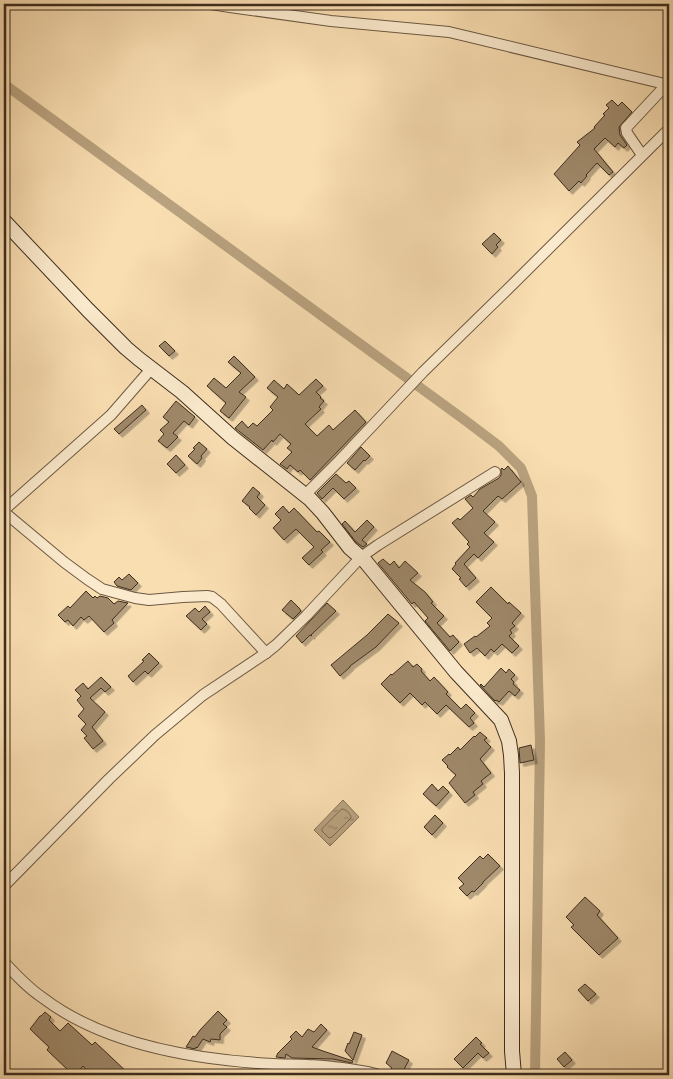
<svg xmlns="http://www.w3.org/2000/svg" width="673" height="1079" font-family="'Libre Bodoni',serif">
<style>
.water{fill:url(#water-ripples);stroke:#887358}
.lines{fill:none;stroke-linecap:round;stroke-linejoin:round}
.shore{stroke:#7c684e;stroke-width:1}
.canal{stroke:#b9a27f;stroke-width:10}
.building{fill:#9f896a;stroke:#3e2d1d;filter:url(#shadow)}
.street-casing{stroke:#6d5942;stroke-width:12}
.secondary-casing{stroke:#3e2d1d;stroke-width:16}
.street{stroke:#fbeacd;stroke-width:10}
.secondary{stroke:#fbeacd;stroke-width:14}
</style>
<defs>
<pattern id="water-ripples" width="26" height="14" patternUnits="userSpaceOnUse" patternTransform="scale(1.25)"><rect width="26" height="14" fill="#b9a27f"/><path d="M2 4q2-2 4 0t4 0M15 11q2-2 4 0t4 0" fill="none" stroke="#988467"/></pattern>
<filter id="shadow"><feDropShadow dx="3.5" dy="3.5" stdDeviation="0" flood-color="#0004"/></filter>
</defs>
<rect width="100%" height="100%" fill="#f9deb2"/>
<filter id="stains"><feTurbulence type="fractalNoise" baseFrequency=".004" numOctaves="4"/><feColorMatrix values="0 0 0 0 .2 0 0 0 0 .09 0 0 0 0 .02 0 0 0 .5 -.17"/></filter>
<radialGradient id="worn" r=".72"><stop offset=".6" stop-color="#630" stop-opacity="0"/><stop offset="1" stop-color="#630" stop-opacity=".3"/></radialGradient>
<path class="water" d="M343 800 359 817 330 846 314 830Z"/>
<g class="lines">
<path class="shore" d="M342 809C346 809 351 814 351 818L332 837 329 838 322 831V829Z"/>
<path class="canal" d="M4 84 466 421 499 446 521 468 532 496 540 741 535 1075"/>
</g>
<g class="building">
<path d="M612 100 618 106 622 102 632 112 619 127 620 135 627 145 624 148 618 143 615 147 605 138 594 149 613 172 609 175 597 163 586 175 587 176 581 183 579 181 569 191 554 174 580 145 577 142 595 128 594 127 605 115 603 114 609 108 606 105Z"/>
<path d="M494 233 501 240 496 245 498 247 492 254 482 244Z"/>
<path d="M165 341 175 351 169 356 159 346Z"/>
<path d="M234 356 255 377 239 392 246 397 229 418 220 411 226 403 207 386 214 378 226 388 241 373 228 362Z"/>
<path d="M316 379 323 386 316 392 321 397 320 398 324 401 319 407 321 409 305 424 317 436 329 425 333 430 355 410 366 422 310 480 300 470 298 472 290 465 287 469 280 464 292 452 287 448 291 444 280 434 273 442 272 440 263 450 235 428 242 421 248 428 253 423 257 426 273 410 270 407 278 397 267 388 274 380 284 389 287 384 299 395Z"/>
<path d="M176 401 195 417 189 425 184 421 173 433 178 437 167 448 158 441 164 434 160 430 169 422 163 417Z"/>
<path d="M142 405 146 410 119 434 114 429Z"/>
<path d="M199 442 207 449 201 456 202 458 197 464 188 456 195 449 193 448Z"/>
<path d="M361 447 370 456 365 461 364 460 355 470 347 463Z"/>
<path d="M176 455 185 465 176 473 167 464Z"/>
<path d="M508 466 521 482 502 499 498 496 483 511 495 522 484 533 494 542 478 558 474 554 464 564 476 578 466 587 459 579 461 578 452 569 456 564 455 563 470 547 467 544 469 542 452 523 458 518 460 520 473 508 465 499 471 495 473 497 480 489 499 478 501 475V469L502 468 504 470Z"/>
<path d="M336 474 346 483 349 481 356 488 344 499 333 488 322 499 317 493Z"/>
<path d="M253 487 260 493 257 497 265 505 256 515 249 508 250 507 242 501Z"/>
<path d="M283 506 289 513 294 508 317 532 319 531 330 542 321 550 323 552 309 565 302 558 314 547 296 529 284 540 273 528 281 520 275 514Z"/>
<path d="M367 520 374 527 362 540 367 544 363 547 356 542 342 524 345 521 355 532Z"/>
<path d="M383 559 390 565 394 561 399 568 405 561 418 573 410 580 425 592 433 602 431 603 444 616 437 623 450 637 453 635 459 642 450 651 425 621 428 618 414 602 412 604 378 563Z"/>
<path d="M129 574 138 583 131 590 117 586 114 582 119 577 122 580Z"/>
<path d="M491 587 508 604 509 602 521 613 512 623 515 626 510 630 512 633 509 636 519 646 512 653 502 644 494 652 491 649 485 656 477 648 470 653 464 644 475 636 476 637 490 626 487 623 492 618 476 602Z"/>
<path d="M86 591 93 598 95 596 97 598 100 596 108 598 114 604 118 601 128 603 112 620 114 623 104 632 89 616 84 620 81 617 73 626 68 620 65 622 58 615 68 606 70 608Z"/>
<path d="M291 600 299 608 301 611 293 619 282 610Z"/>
<path d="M327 603 336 611 311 635 312 636 310 635 302 643 296 636Z"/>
<path d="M205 606 210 612 202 619 207 624 201 630 186 616 195 608 199 612Z"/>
<path d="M388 614 399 623 376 647 350 666V667L340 676 331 665 367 635Z"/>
<path d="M149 653 159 663 148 674 145 671 133 682 128 676 144 661 142 660Z"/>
<path d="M408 661 413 667 417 664 422 669 421 671 430 681 434 677 448 692 446 694 461 709 466 704 475 713 470 718 474 723 469 727 446 705 437 714 425 702 422 705 410 693 400 703 381 684 391 674 392 675Z"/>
<path d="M501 668 506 673 509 669 515 675 511 679 514 682 513 684 520 690 515 696 509 691 499 702 496 700 495 701 480 685 481 684 484 687Z"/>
<path d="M101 677 111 687 105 692 101 688 90 698 105 712 92 727 103 741 93 749 84 738 87 736 81 730 86 724 78 716 84 709 77 700 81 696 75 690 83 683 88 689Z"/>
<path d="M480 732 487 738 484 740 491 747 480 759 491 773 481 781 483 784 473 792 475 795 465 803 449 783 456 775 447 767 448 766 442 760 449 754 450 755 458 747 460 750 474 736 475 737Z"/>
<path d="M531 745 534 760 520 763 519 748Z"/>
<path d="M432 784 438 791 443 786 449 792 436 806 423 794Z"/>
<path d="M435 815 443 823 432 835 424 827Z"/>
<path d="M488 854 500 866 483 882V883L474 892 472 891 467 896 459 888 464 884 458 878 480 856 483 859Z"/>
<path d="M585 897 600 911 597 915 618 938 599 955 571 927 574 925 566 917Z"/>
<path d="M585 984 596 994 588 1001 578 990Z"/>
<path d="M218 1011 227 1020 223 1024 227 1027 220 1034V1040L211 1039 210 1042 203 1039 197 1048 196 1047 195 1049 186 1047 193 1036 195 1037 200 1030Z"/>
<path d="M45 1012 51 1017 49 1020 60 1031 68 1023 92 1045 95 1042 130 1075H92L83 1066 75 1075H71L66 1070 67 1069 47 1050 49 1047 30 1029 40 1016H41Z"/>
<path d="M321 1024 327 1030 312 1047 323 1051 353 1061 352 1063 333 1059 292 1058 286 1054 285 1058 276 1057 278 1053 292 1039 290 1037 296 1031 302 1037 308 1029 314 1032Z"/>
<path d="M354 1032 362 1035 353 1060 345 1051 348 1043 349 1044Z"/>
<path d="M476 1037 482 1043 480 1044 489 1053 483 1058 478 1053 463 1068 454 1059Z"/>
<path d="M392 1051 409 1060 401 1075H387L392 1068 386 1063Z"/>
<path d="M565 1052 572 1060 564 1067 557 1059Z"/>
</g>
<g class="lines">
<g class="street-casing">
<g id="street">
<path d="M211 4 230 7 331 21 449 32 669 85"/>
<path d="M642 155 627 133 626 128 667 84"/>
<path d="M305 495 339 461 423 372 512 285 669 129"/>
<path d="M4 510 111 415 151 369"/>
<path d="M4 512 64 562 87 579 102 589 135 598 149 600 183 597 207 596 212 597 221 604 266 653"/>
<path d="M4 886 109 779 155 735 203 695 266 653 276 645 306 616 361 557 378 545 495 472"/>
<path d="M4 962C16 975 28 988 43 998 106 1046 197 1060 274 1064 285 1065 296 1064 308 1065 319 1065 331 1067 342 1068 355 1070 367 1071 379 1075"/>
</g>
</g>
<g class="secondary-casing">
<path id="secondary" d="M4 221 88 310 126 348 139 359 182 392 233 438 310 499 323 513 350 548 365 561 456 672 501 720 509 741 511 755 512 773V1051L514 1075"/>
</g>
<use href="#street" class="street"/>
<use href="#secondary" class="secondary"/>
</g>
<rect width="673" height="1079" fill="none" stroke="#f9deb2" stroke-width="20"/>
<rect x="5" y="5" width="663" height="1069" fill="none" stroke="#3e2d1d" stroke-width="2.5"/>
<rect x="10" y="10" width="653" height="1059" fill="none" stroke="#3e2d1d"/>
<rect width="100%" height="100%" filter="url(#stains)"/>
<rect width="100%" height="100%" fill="url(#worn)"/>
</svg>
